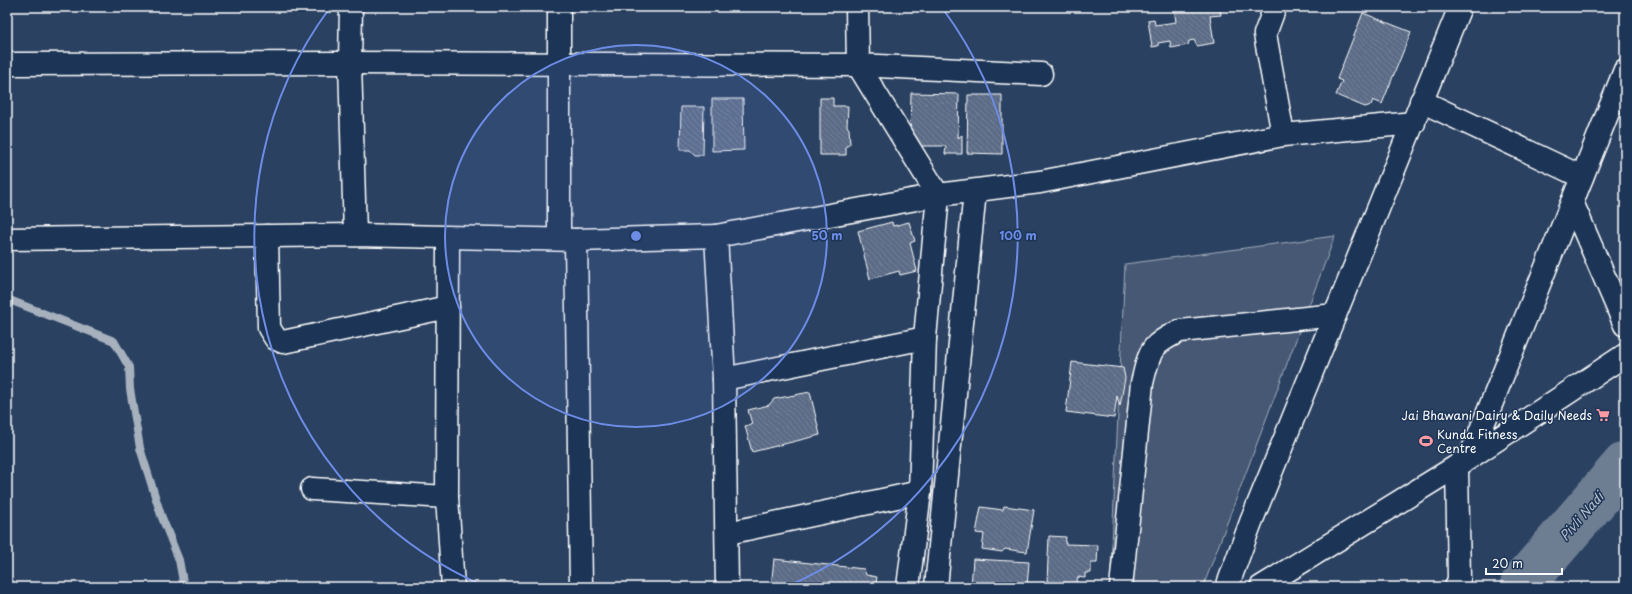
<svg xmlns="http://www.w3.org/2000/svg" width="1632" height="594" font-family="'Playpen Sans',sans-serif">
<style>
.park{fill:#465975;stroke:#a2acba}
.lines{fill:none;stroke-linecap:round;stroke-linejoin:round}
.stream{stroke:#a7b1be;stroke-width:8}
.river{stroke:#6d7d92;stroke-width:46}
.building{fill:url(#building-back-hatch);stroke:#fff}
.street-casing{stroke:#fff;stroke-width:25}
.street{stroke:#1d3557;stroke-width:22}
.ring{fill:none;stroke:#6c8ce6;stroke-width:2}
.labels{text-anchor:middle;dominant-baseline:central;stroke-width:3;stroke-linejoin:round;paint-order:stroke}
.poi-label{font-size:12px;fill:#fff;stroke:#1d3557;text-anchor:end}
.water-label{font-size:13px;font-style:italic;fill:#b6bec8;stroke:#1d3557}
.centre{fill:#6c8ce6;stroke:#1d3557;stroke-width:2}
.ring-label{font-size:12px;text-anchor:middle;font-weight:bold;fill:#6c8ce6;stroke:#1d3557;stroke-width:3;stroke-linejoin:round;paint-order:stroke}
</style>
<defs>
<pattern id="building-back-hatch" width="6" height="6" patternUnits="userSpaceOnUse"><rect width="6" height="6" fill="#5b6c86"/><path d="M-1 5l2 2M0 0l6 6M5-1l2 2" fill="none" stroke="#748298"/></pattern>
</defs>
<rect width="100%" height="100%" fill="#2a4161"/>
<filter id="ink" filterUnits="userSpaceOnUse"><feTurbulence type="fractalNoise" baseFrequency=".025" numOctaves="2"/><feDisplacementMap in="SourceGraphic" scale="8" xChannelSelector="R" yChannelSelector="G"/><feConvolveMatrix kernelMatrix="1 2 1 2 8 2 1 2 1" color-interpolation-filters="sRGB"/></filter>
<g filter="url(#ink)">
<path class="park" d="M1335 236 1203 587H1110L1125 264Z"/>
<g class="lines">
<path class="stream" d="M7 299 114 341 129 367 130 389 140 448 161 515 179 560 184 587"/>
<path class="river" d="M1522 587 1525 581 1625 465"/>
</g>
<g class="building">
<path d="M1220 7 1221 15 1210 16 1214 43 1197 46 1194 40 1189 41 1188 45 1171 48 1170 41 1158 43V46L1152 47 1148 20 1154 19 1155 25 1176 22 1174 8Z"/>
<path d="M1363 13 1411 32 1382 104 1373 100 1371 105 1365 107 1336 95 1342 81 1337 79Z"/>
<path d="M911 93 959 94 958 138 962 135V154H945L946 146H919L910 136Z"/>
<path d="M968 95H1002V154L967 153Z"/>
<path d="M820 98H833V106H848L847 126 849 129 850 144 846 147V155H820Z"/>
<path d="M712 99H743L744 150 712 151Z"/>
<path d="M681 107H704L703 155H695L690 150H680Z"/>
<path d="M892 222 893 226 909 222 915 241 910 243 917 271 900 275 899 271 870 279 858 231Z"/>
<path d="M1072 362 1123 368 1125 378 1120 406 1117 396 1114 418 1066 412Z"/>
<path d="M810 392 820 435 752 452 745 426 752 424 748 410 769 405 774 399Z"/>
<path d="M1004 506 1034 510 1027 552 1005 549 1002 552 982 549 984 534 976 533 981 507 1003 510Z"/>
<path d="M1049 536 1066 537 1065 544 1098 545 1097 563H1091V573H1085V578L1078 577 1076 584 1047 582Z"/>
<path d="M774 559 864 569 866 575 877 577 875 587H771Z"/>
<path d="M973 559 1029 562 1027 587H971Z"/>
</g>
<g class="lines">
<g class="street-casing">
<g id="street">
<path d="M351 7 350 63 355 235"/>
<path d="M559 7V239"/>
<path d="M857 7 858 65 938 195 925 338 920 492 908 587"/>
<path d="M1275 7 1265 34 1283 135"/>
<path d="M7 64 350 63 858 65 1041 74"/>
<path d="M1421 101 1582 177"/>
<path d="M1572 202 1625 325"/>
<path d="M267 236 269 328 276 339 283 342 448 307"/>
<path d="M716 236 724 379 727 587"/>
<path d="M448 238 447 497 453 587"/>
<path d="M7 239 355 235 576 240 716 236 938 195 1040 182 1283 135 1414 123"/>
<path d="M576 240 581 587"/>
<path d="M724 379 925 338"/>
<path d="M1470 457 1625 70"/>
<path d="M312 489 447 497"/>
<path d="M728 533 920 492"/>
<path d="M936 587 975 191"/>
<path d="M1121 587 1142 383C1150 351 1149 345 1180 331L1335 315"/>
<path d="M1227 587 1251 522 1460 7"/>
<path d="M1261 587 1457 466 1625 355"/>
<path d="M1456 587 1459 579 1457 466"/>
</g>
</g>
<use href="#street" class="street"/>
</g>
</g>
<circle cx="636" cy="236" r="191" fill="#6c8ce6" fill-opacity=".12"/>
<g class="ring">
<circle cx="636" cy="236" r="191"/>
<path d="M484 586A382 382 0 0 1 329 9M943 9A382 382 0 0 1 788 586"/>
</g>
<defs>
<g id="supermarket-bare" transform="scale(1.08)"><path d="M-6-5.5h2.5l.6 2H6L4.5 2H-2.5L-4.4-4H-6ZM-1.5 3.2a1.3 1.3 0 1 0 .1 0ZM3 3.2a1.3 1.3 0 1 0 .1 0Z" fill="#ff9aa2" stroke="#1d3557" stroke-width="2.5" paint-order="stroke"/></g>
<g id="stadium-bare" transform="scale(1.08)"><path d="M0-5a6.5 5 0 1 0 0 10a6.5 5 0 1 0 0-10ZM-3.5-1.8h7v3.6h-7Z" fill="#ff9aa2" stroke="#1d3557" stroke-width="2.5" paint-order="stroke"/></g>
</defs>
<g fill-rule="evenodd">
<use href="#supermarket-bare" x="1603" y="415"/>
<use href="#stadium-bare" x="1426" y="441"/>
</g>
<g class="labels">
<g class="poi-label">
<text x="1592" y="415">Jai Bhawani Dairy &amp; Daily Needs</text>
<text x="1437" y="434" text-anchor="start">Kunda Fitness<tspan x="1437" dy="14">Centre</tspan></text>
</g>
<g class="water-label">
<text transform="translate(1581 516) rotate(-49)">Pivli Nadi</text>
</g>
</g>
<circle cx="636" cy="236" r="6" class="centre"/>
<g class="ring-label">
<text x="827" y="240">50 m</text>
<text x="1018" y="240">100 m</text>
</g>
<rect width="1632" height="594" fill="none" stroke="#1d3557" stroke-width="24"/>
<rect x="12" y="12" width="1608" height="570" fill="none" stroke="#fff" stroke-width="1.5" filter="url(#ink)"/>
<path d="M1486 568v6h76v-6" fill="none" stroke="#ffffff" stroke-width="2"/>
<text x="1492" y="568" font-size="12" fill="#ffffff" stroke="#1d3557" stroke-width="3" paint-order="stroke">20 m</text>
</svg>
